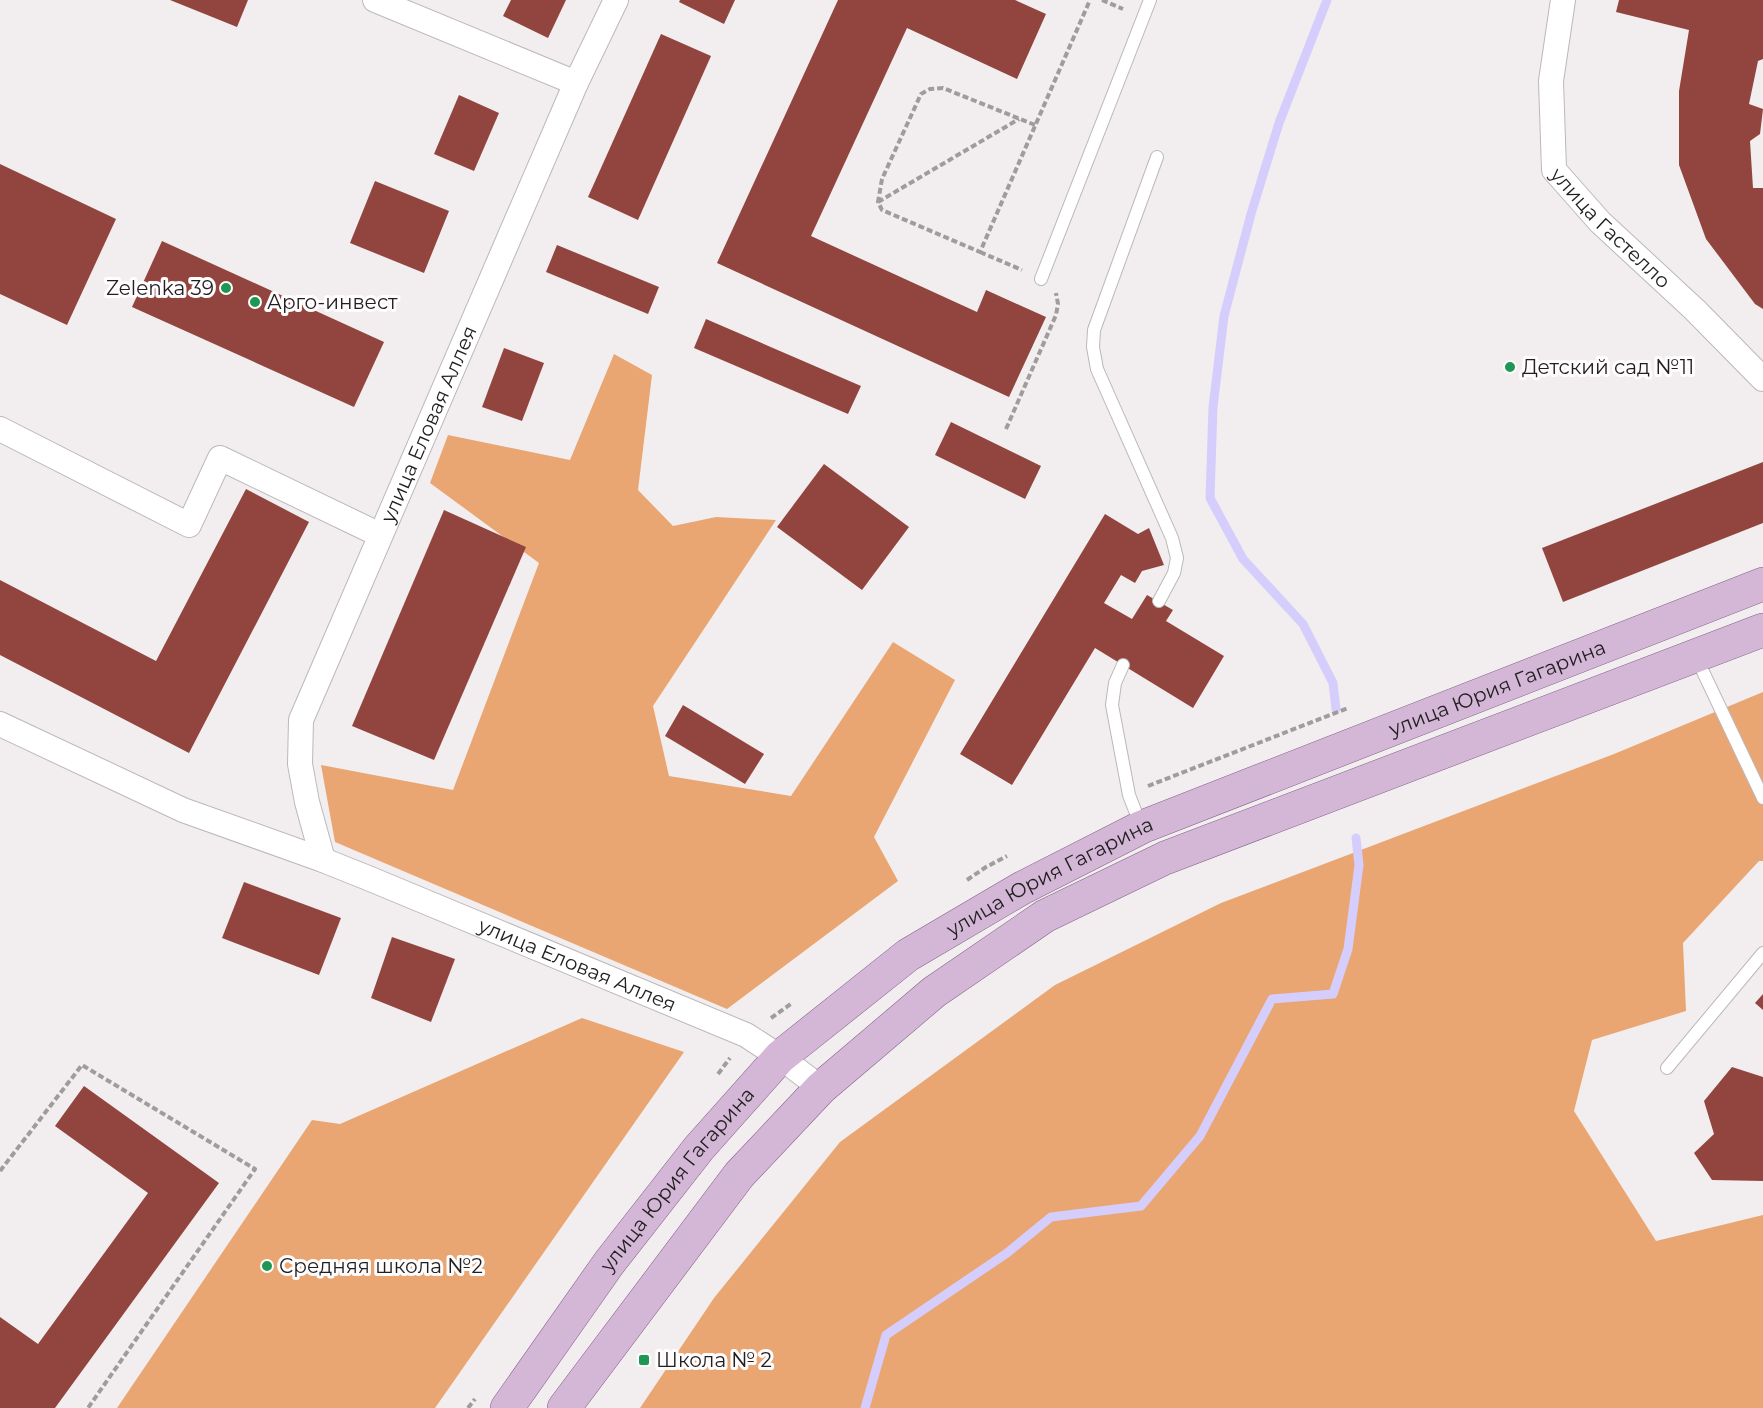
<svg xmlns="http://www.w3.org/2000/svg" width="1763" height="1408" font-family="Montserrat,sans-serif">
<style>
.forest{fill:#e9a672}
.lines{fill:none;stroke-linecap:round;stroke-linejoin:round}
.stream{stroke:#d5cefc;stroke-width:9}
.building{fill:#91453e}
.service-casing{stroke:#bcb8b9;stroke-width:14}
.minor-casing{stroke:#bcb8b9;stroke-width:26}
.primary-casing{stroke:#836286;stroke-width:34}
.path{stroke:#a09c9d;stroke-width:4;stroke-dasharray:6 3;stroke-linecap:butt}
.service{stroke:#fff;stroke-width:12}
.minor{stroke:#fff;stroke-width:24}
.primary{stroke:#d4b6d7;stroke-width:33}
.poi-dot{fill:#1d9754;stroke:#fffcfd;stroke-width:2}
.labels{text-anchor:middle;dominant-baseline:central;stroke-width:6;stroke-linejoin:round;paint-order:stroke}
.street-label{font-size:20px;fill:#201e1f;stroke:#fffcfd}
.poi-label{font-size:20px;fill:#201e1f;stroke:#fffcfd;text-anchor:start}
</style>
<rect width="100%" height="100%" fill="#f2eeef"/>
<g class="forest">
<path d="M614 354 652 375 638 490 673 526 716 517 776 520 653 706 669 776 791 796 893 642 955 680 874 837 898 881 727 1009 335 842 321 765 453 790 539 563 430 483 448 435 570 460Z"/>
<path d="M1763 692V861H1759L1683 943 1686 1011 1592 1040 1574 1111 1656 1241 1763 1215V1408H640L714 1298 840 1142 1055 985 1221 903 1614 754Z"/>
<path d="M582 1018 684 1052 435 1408H117L312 1120 340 1124Z"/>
</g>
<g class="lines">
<g class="stream">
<path d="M1327 0 1279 123 1251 214 1224 316 1213 407 1210 498 1243 559 1303 624 1333 683 1336 709"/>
<path d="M865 1408 886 1335 1007 1253 1051 1217 1141 1206 1200 1136 1272 999 1333 994 1348 949 1359 865 1356 838"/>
</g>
</g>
<g class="building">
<path d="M170 0H248L237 27Z"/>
<path d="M511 0H566L548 38 503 16Z"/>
<path d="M680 0H735L724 24 679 2Z"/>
<path d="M838 0H1015L1046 14 1017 79 907 28 811 236 977 312 986 290 1046 317 1009 397 717 263Z"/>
<path d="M1619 0H1763V59L1758 61 1749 104 1763 109 1760 134 1750 141 1753 188H1763V309L1755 304 1706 239 1679 165V91L1689 30 1616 12Z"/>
<path d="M661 34 711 56 638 220 588 197Z"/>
<path d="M459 95 499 113 474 171 434 154Z"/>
<path d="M0 164 116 219 67 325 0 294Z"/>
<path d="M375 181 449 211 424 273 350 243Z"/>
<path d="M162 241 384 342 354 407 132 307Z"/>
<path d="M557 245 659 287 648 314 546 272Z"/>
<path d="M706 319 861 386 848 414 694 348Z"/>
<path d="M504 348 544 363 522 421 482 407Z"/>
<path d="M951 422 1041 466 1025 499 935 455Z"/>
<path d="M1763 462V523L1563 602 1542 548Z"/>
<path d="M824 464 909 527 862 590 777 527Z"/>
<path d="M246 489 309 522 189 753 0 655V580L156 661Z"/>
<path d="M444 510 526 547 434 760 352 726Z"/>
<path d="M1105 514 1138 534 1149 528 1164 565 1142 571 1135 583 1121 575 1104 603 1132 619 1147 595 1173 610 1166 621 1224 656 1193 708 1095 648 1012 785 960 754Z"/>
<path d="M683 705 764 754 745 784 665 736Z"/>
<path d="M244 882 341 918 319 975 222 938Z"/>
<path d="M392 937 455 959 431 1022 371 998Z"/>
<path d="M1763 994V1010L1755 1003Z"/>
<path d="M1732 1067 1763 1077V1181L1712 1180 1694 1153 1714 1134 1704 1101Z"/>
<path d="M84 1086 219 1183 55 1408H0V1317L38 1344 148 1193 55 1126Z"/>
</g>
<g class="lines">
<g class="service-casing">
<g id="service">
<path d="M1157 157 1094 330 1093 347 1097 369 1172 538 1177 558 1174 573 1159 601"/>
<path d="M1041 279 1150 0"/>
<path d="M1696 657 1763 798"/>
<path d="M1123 665 1115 683 1112 705 1129 795 1141 826"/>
<path d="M1667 1068 1763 953"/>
</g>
</g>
<g class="minor-casing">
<g id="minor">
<path d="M375 0 576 83"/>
<path id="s1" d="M1563 0 1551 81 1554 170 1600 222 1695 310 1763 379"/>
<path d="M0 429 189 525 220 458 380 535"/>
<path id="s2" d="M0 724 183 810 323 860 368 878 746 1035 780 1057 821 1088"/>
<path id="s3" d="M323 860 307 802 300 764 301 720 576 83 616 0"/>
</g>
</g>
<g class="primary-casing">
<g id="primary">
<path id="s4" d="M507 1408 609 1263 699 1148 780 1057 908 955 1022 888 1142 827 1763 584"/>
<path d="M564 1408 739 1175 821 1088 934 992 1045 916 1165 858 1763 630"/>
</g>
</g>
<g class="path">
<path d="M1102 0 1123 9"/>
<path d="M1035 125 943 88 930 89 921 94 882 179 878 202 882 210 980 252 1090 0"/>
<path d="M878 202 1019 119"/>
<path d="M980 252 1022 270"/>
<path d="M1006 429 1056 315 1058 304 1056 293"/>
<path d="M1148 786 1348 708"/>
<path d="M967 880 986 867 1007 856"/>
<path d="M771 1018 792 1003"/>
<path d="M718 1074 730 1058"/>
<path d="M0 1171 82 1065 255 1169 88 1408"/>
<path d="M468 1408 475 1399"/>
</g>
<use href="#service" class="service"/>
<use href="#minor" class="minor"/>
<use href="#primary" class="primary"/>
</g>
<g class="poi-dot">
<circle cx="226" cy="288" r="6"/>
<circle cx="255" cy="302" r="6"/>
<circle cx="1510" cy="367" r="6"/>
<circle cx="267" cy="1266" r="6"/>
<rect x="638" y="1354" width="12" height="12" rx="3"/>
</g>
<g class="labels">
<g class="street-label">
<text stroke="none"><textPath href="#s1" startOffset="252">улица Гастелло</textPath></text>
<text stroke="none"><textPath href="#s3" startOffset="465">улица Еловая Аллея</textPath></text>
<text stroke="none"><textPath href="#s4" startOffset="1257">улица Юрия Гагарина</textPath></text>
<text stroke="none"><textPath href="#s4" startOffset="771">улица Юрия Гагарина</textPath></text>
<text stroke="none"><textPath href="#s2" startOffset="626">улица Еловая Аллея</textPath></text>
<text stroke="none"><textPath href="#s4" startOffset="285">улица Юрия Гагарина</textPath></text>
</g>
<g class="poi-label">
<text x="214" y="288" text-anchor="end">Zelenka 39</text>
<text x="267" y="302">Арго-инвест</text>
<text x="1522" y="367">Детский сад №11</text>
<text x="279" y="1266">Средняя школа №2</text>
<text x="656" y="1360">Школа № 2</text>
</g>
</g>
</svg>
